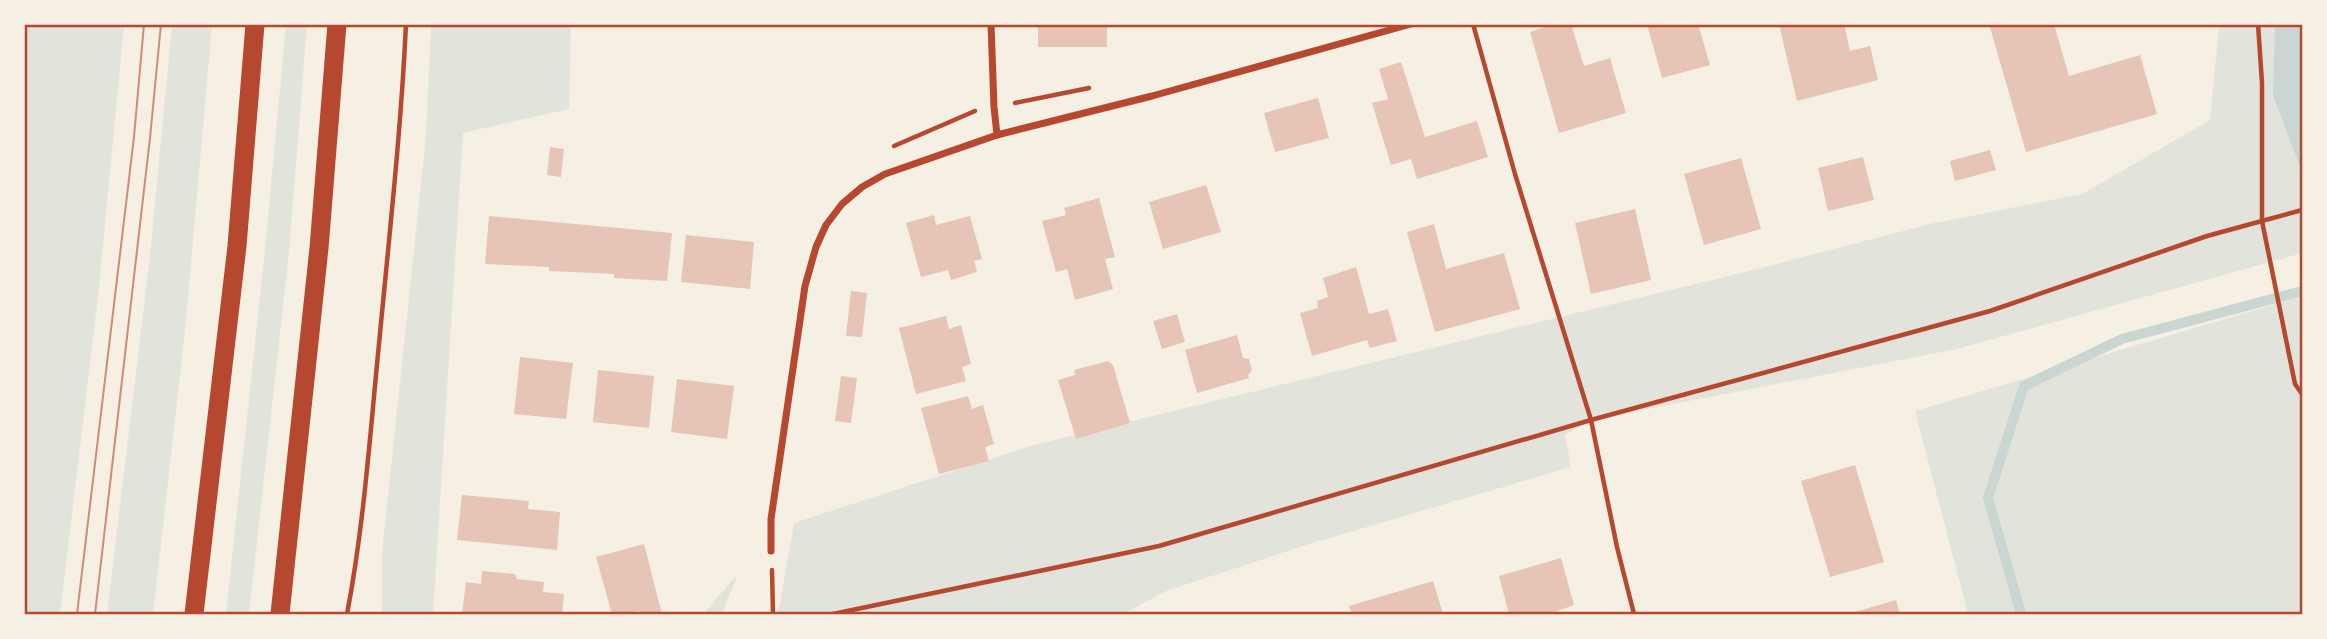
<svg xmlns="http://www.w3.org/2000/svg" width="2327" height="639" font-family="Overpass,sans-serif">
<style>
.green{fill:#e2e4dc}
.water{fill:#c9d6d2}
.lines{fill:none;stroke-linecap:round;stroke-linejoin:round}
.stream{stroke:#c9d6d2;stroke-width:10}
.building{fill:#e6c5b7}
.path{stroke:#b5482f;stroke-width:4.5}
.minor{stroke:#b5482f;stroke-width:7}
.trunk{stroke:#b5482f;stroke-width:19}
.tram{stroke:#cf8b77;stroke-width:2}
.neatline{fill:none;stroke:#b5482f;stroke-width:2.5}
</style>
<rect width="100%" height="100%" fill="#f6efe4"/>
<g class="green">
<path d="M24 25H124L98 297 60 614H25Z"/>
<path d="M172 25H212L185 331 153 614H107L150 256Z"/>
<path d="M286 25H307L289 252 249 614H226L265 250Z"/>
<path d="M431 25H571L569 109 463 133 433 614H382V553L426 136Z"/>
<path d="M2219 25H2302V253L1957 349 1591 420 1565 435 1571 467 1309 544 1166 591 1123 614H778L794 523 1034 445 1745 272 1930 224 2082 194 2210 120Z"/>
<path d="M2302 296V614H1968L1915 411Z"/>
<path d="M738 574 722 614H703Z"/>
</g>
<path class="water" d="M2275 25H2302V172L2273 95Z"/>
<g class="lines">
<path class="stream" d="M2021 614 1988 498 2024 386 2122 339 2302 291"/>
</g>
<g class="building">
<rect x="1038" y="24" width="69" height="23"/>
<path d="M1555 24H1571L1584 66 1610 58 1626 113 1559 133 1530 32Z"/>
<path d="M1647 24H1698L1710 65 1662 78Z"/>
<path d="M1779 24H1844L1850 51 1870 46 1878 80 1797 101Z"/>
<path d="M1989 24H2054L2069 76 2140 55 2157 114 2026 152Z"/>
<path d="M1401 62 1425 137 1477 121 1488 157 1417 179 1411 159 1391 165 1372 103 1388 99 1379 69Z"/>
<path d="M1318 98 1329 138 1275 152 1264 113Z"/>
<path d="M550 147 564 149 561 177 547 175Z"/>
<path d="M1990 150 1996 170 1955 181 1950 161Z"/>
<path d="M1863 157 1874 200 1828 211 1818 168Z"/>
<path d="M1741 158 1761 229 1704 245 1684 174Z"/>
<path d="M1206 185 1221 232 1163 249 1149 202Z"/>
<path d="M1099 198 1115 257 1105 259 1113 289 1075 300 1067 269 1056 272 1042 221 1066 215 1064 208Z"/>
<path d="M1635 209 1651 280 1591 294 1575 223Z"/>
<path d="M934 215 936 225 970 216 982 259 974 261 977 272 951 280 948 270 921 277 906 223Z"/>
<path d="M489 216 672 233 667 281 614 278V274L549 271V267L485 264Z"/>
<path d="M1434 224 1446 269 1504 253 1520 309 1435 332 1407 232Z"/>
<path d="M686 235 754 242 750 289 681 282Z"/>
<path d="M1356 267 1369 314 1388 309 1397 341 1370 348 1367 340 1312 356 1300 313 1318 308 1317 301 1328 297 1323 278Z"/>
<path d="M851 291 867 293 862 337 846 336Z"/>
<path d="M1177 314 1185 342 1162 349 1153 321Z"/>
<path d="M946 316 949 329 961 325 971 364 962 367 966 381 916 394 899 328Z"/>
<path d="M1237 335 1243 358 1249 359 1252 370 1248 375 1249 378 1197 393 1185 350Z"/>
<path d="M520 357 573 363 566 419 514 414Z"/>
<path d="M1108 361 1113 365 1130 423 1076 439 1058 380 1075 375 1074 370Z"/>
<path d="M598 370 654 376 649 428 593 422Z"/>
<path d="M841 376 857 378 851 423 835 421Z"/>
<path d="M677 379 734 386 727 439 671 432Z"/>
<path d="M968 396 972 409 983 405 994 444 985 447 989 461 939 474 921 408Z"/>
<path d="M1855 465 1884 562 1830 577 1801 481Z"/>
<path d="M462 495 529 501 528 509 560 512 557 550 457 540Z"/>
<path d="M644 544 662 614H641L640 611 628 614H612L596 557Z"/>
<path d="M1561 558 1574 605 1549 614H1509L1499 576Z"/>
<path d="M482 571 515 574 517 579 544 582 543 592 564 594 562 614H462L466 582 481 584Z"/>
<path d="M1433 581 1443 614H1352L1349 606Z"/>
<path d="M1896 600 1900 614H1848Z"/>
</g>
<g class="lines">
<g class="path">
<path d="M1473 24 1515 174 1591 420 1617 547 1634 614"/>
<path d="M2258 24 2262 83V221L2295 384 2302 394"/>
<path d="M1015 103 1089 88"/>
<path d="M894 146 975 111"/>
<path d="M772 570 773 614"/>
<path d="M347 614C364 525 370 434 379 344 389 238 401 131 406 24"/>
<path d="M833 614 1159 546 1591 420 1990 311 2207 236 2302 210"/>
</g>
<g class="minor">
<path d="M991 24 994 107 997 135"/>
<path d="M771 551V519L805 286 816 247 826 225 842 204 862 187 885 174 997 135 1152 96 1411 24"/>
</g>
<g class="trunk">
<path d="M194 614 237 246 255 24"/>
<path d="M280 614 319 248 337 24"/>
</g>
<g class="tram">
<path d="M77 614 134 137 144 24"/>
<path d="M95 614 150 138 161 24"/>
</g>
</g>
<rect width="2327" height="639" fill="none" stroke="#f6efe4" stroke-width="52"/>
<rect x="26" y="26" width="2275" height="587" class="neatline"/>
</svg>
